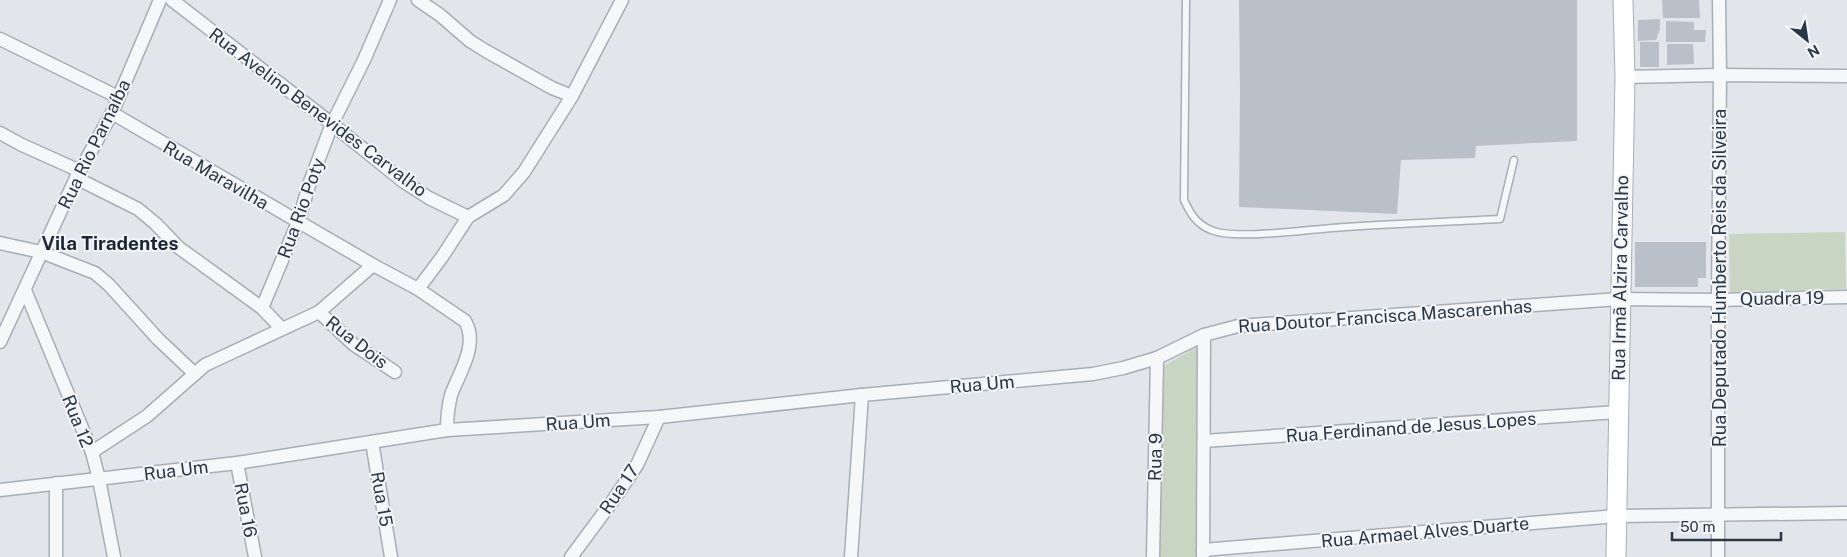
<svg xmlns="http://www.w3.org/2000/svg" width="1847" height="557" font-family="'Public Sans',sans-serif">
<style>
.green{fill:#c9d5c3}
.building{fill:#b9c0c9}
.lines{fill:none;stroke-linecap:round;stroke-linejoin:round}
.lane-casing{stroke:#a7aeb6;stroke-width:9}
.street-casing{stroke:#a7aeb6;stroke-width:15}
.secondary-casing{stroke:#a7aeb6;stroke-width:21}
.lane{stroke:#f5f7f9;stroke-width:6}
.street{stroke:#f5f7f9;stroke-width:12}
.secondary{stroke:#fff;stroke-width:19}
.labels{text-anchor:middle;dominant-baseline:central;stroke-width:4;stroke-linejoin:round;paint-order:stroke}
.street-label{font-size:18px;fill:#293644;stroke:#f2f5f8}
.neighbourhood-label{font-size:19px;font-weight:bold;fill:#1b2734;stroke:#f2f5f8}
</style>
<rect width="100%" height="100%" fill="#e2e6eb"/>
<g class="green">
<path d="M1845 232 1846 289 1730 292 1729 234Z"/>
<path d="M1197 347 1196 557H1156L1160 368Z"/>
</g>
<g class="building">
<path d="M1239 0H1577V141L1476 146 1475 158 1401 160 1397 214 1239 207 1240 89Z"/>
<path d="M1662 0H1699L1700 18H1663Z"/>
<path d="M1660 19V29L1656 40 1638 41V20Z"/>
<path d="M1666 21 1694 22V30H1706L1705 42H1666Z"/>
<rect x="1640" y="42" width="19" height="25"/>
<path d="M1667 44H1693L1694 64 1667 65Z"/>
<path d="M1635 242H1706V278H1698V287H1635Z"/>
</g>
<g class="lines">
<g class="lane-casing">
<path id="lane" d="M1186 0 1184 200C1190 213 1196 224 1211 230 1233 240 1305 230 1332 228 1388 224 1444 222 1500 219L1514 160"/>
</g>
<g class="street-casing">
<g id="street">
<path d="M172 0 332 124 404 182 429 198 468 217"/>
<path d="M418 0 440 15 470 41 486 51 552 88 572 96"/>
<path d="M0 39 118 97"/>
<path d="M1625 77 1720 75 1847 76"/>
<path d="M112 113 373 265 418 289 465 321C479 345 459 373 451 395 448 407 447 418 447 430"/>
<path d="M0 133 22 145 80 171"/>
<path d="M76 178 138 209 156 224 178 247 262 308 281 328"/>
<path d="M0 243 41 252 95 273 109 285 158 339 195 374"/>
<path d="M418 289 442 257 468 217 504 195 524 172 572 96 622 0"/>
<path d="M25 290 92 452 99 479 114 557"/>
<path d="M262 308 298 222 310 182 332 124 364 60 390 0"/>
<path d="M319 312 353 344 395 372"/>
<path d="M0 342 76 178 112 113 160 0"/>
<path d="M1204 441 1617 412"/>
<path d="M372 442 391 557"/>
<path d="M92 452 147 416 205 365 319 312 373 265"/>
<path d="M237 463 255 557"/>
<path d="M0 490 237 463 447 430 659 417 862 395 1093 374 1123 368 1157 358 1204 335 1238 326 1619 299 1718 300 1847 297"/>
<path d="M1203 550 1617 516 1847 513"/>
<path d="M56 557V483"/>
<path d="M571 557 614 499 637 465 659 417"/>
<path d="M851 557 862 395"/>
<path d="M1153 557 1157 358"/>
<path d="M1203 557 1204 335"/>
<path d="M1718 557V300L1720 75 1719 0"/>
</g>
</g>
<g class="secondary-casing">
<path id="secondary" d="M1616 557 1625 77 1623 0"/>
</g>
<use href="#lane" class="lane"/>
<use href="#street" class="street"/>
<use href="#secondary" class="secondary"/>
</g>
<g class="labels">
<g class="street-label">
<text transform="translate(318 112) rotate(37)">Rua Avelino Benevides Carvalho</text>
<text transform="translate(94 144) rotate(-64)">Rua Rio Parnaíba</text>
<text transform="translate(216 175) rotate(30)">Rua Maravilha</text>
<text transform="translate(301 208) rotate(-70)">Rua Rio Poty</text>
<text transform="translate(1620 278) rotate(-89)">Rua Irmã Alzira Carvalho</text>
<text transform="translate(1719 278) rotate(-90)">Rua Deputado Humberto Reis da Silveira</text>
<text transform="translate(1782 298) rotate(-1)">Quadra 19</text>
<text transform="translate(1385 316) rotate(-4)">Rua Doutor Francisca Mascarenhas</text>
<text transform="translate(357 342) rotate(38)">Rua Dois</text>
<text transform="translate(982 384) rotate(-5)">Rua Um</text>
<text transform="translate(78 421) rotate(68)">Rua 12</text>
<text transform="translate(578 422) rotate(-4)">Rua Um</text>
<text transform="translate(1411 427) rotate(-4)">Rua Ferdinand de Jesus Lopes</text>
<text transform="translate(1155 457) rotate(-89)">Rua 9</text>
<text transform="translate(176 470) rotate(-7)">Rua Um</text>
<text transform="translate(619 489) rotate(-56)">Rua 17</text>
<text transform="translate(382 499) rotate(80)">Rua 15</text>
<text transform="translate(246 510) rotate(79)">Rua 16</text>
<text transform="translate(1425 532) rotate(-5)">Rua Armael Alves Duarte</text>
</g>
<g class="neighbourhood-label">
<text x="110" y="243">Vila Tiradentes</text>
</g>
</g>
<g transform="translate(1807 40) rotate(150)" stroke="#f2f5f8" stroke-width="4" paint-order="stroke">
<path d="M0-4L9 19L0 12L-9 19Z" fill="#293644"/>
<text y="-8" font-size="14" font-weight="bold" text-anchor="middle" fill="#293644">N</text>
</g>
<path d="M1672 532v8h109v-8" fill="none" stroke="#293644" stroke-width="2.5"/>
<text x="1680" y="532" font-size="15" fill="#293644" stroke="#f2f5f8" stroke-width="4" paint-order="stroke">50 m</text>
</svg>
